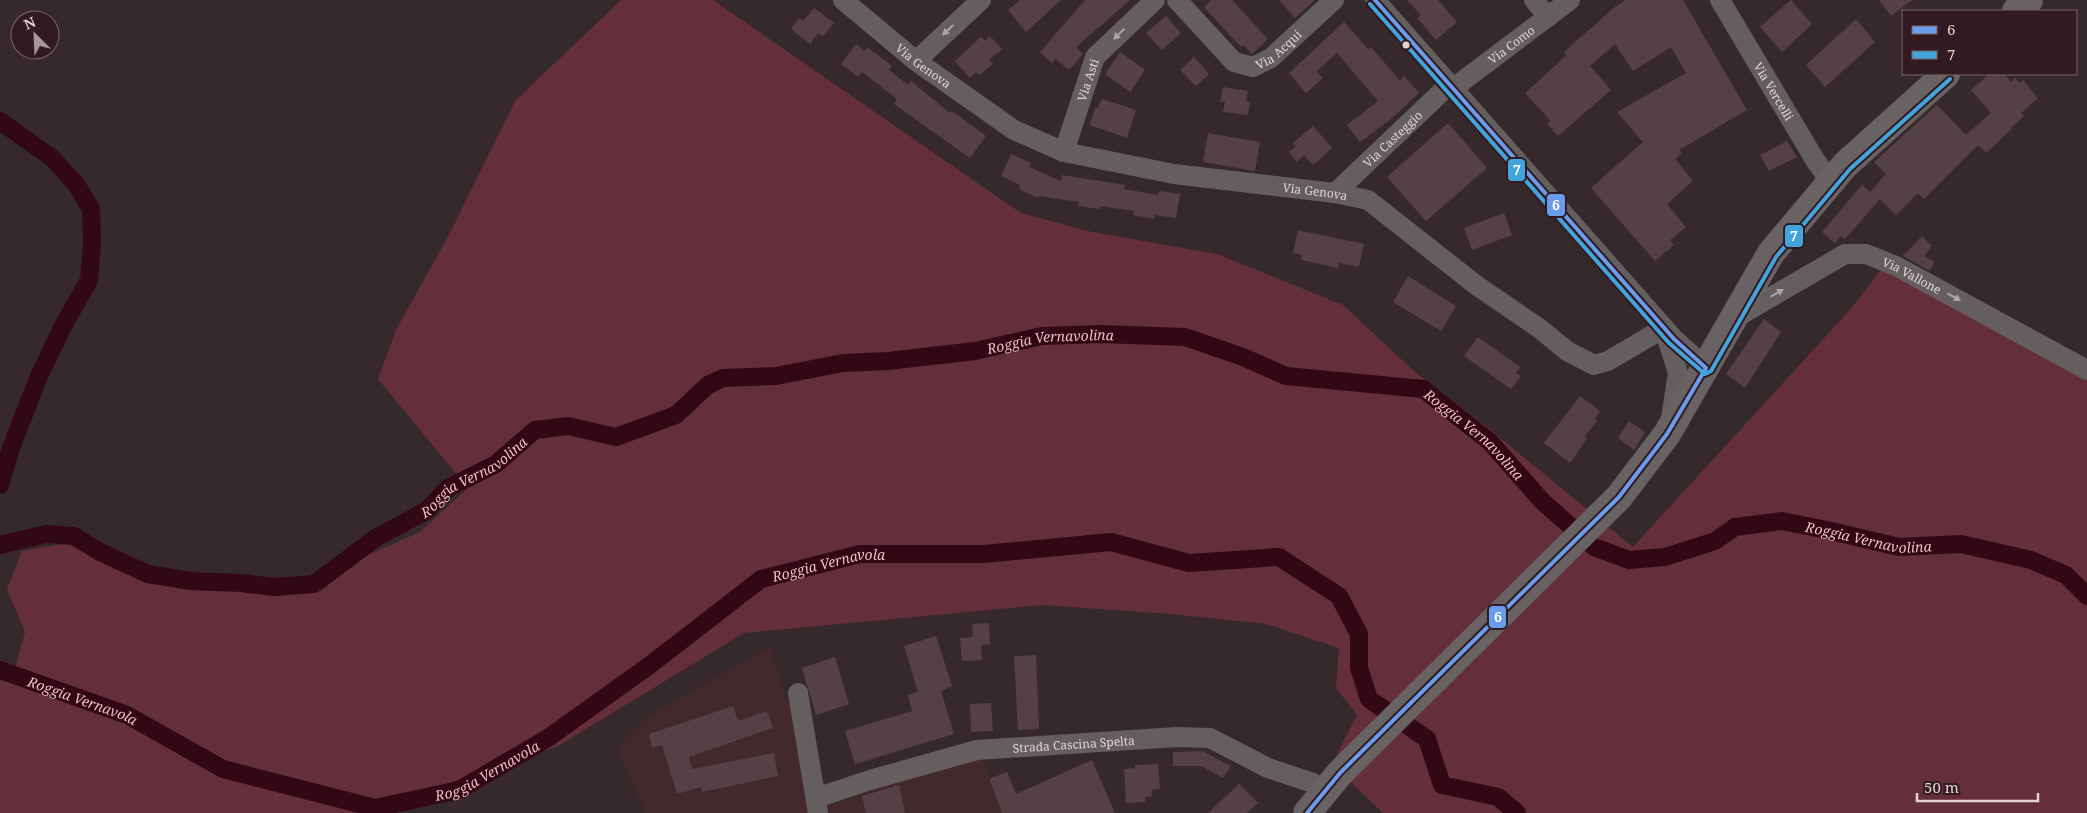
<svg xmlns="http://www.w3.org/2000/svg" width="2087" height="813" font-family="'Noto Serif',serif">
<style>
.built{fill:#43282e}
.green{fill:#642e3c}
.lines{fill:none;stroke-linecap:round;stroke-linejoin:round}
.canal{stroke:#320815;stroke-width:18}
.building{fill:#554046}
.street{stroke:#645e5f;stroke-width:20}
.secondary{stroke:#686263;stroke-width:28}
.bus-1-casing{stroke:#311b20;stroke-width:8}
.bus-2-casing{stroke:#311b20;stroke-width:8}
.bus-1{stroke:#6a9cec;stroke-width:4}
.bus-2{stroke:#42a4dc;stroke-width:4}
.oneway{fill:#b0a4a6}
.bus-dot{fill:#e2d3d5;stroke:#311b20;stroke-width:2}
.labels{text-anchor:middle;dominant-baseline:central;stroke-width:5;stroke-linejoin:round;paint-order:stroke}
.street-label{font-size:12px;fill:#e2d3d5;stroke:#311b20}
.water-label{font-size:14px;font-style:italic;fill:#f0bcc6;stroke:#311b20}
.line-badge{stroke:#311b20;stroke-width:2}
.badge-label{font-size:14px;text-anchor:middle;font-weight:bold;fill:#fff}
</style>
<rect width="100%" height="100%" fill="#36292c"/>
<path class="built" d="M771 646 787 703 806 698 828 805 971 758H983L1003 813H645L617 748 648 716Z"/>
<path class="green" d="M621 0H713L1021 213 1092 232 1217 254 1343 305 1416 373 1488 428 1633 547 1848 312 1885 265 2087 377V813H1383L1332 764 1357 715 1336 688 1339 648 1266 624 1171 614 1042 605 744 633 558 746 359 813H0V678L13 676 25 632 7 589 22 551 91 539 178 577 312 580 420 532 468 488 378 379 396 330 450 233 515 101Z"/>
<g class="lines">
<g class="canal">
<path d="M0 121 52 158 76 184 91 209 92 243 89 280 62 328 39 376 11 448 0 485"/>
<path id="s1" d="M0 545 46 534 74 536 100 552 148 574 191 581 241 583 274 587 314 584 377 537 426 511 448 488 496 464 535 430 568 426 616 437 676 415 708 385 723 378 776 376 843 363 888 361 975 351 1042 336 1101 334 1185 337 1243 357 1286 376 1423 389 1490 442 1542 501 1594 547 1629 560 1665 557 1715 541 1735 527 1782 521 1827 530 1899 547 1961 544 2031 560 2066 575 2087 596"/>
<path id="s2" d="M0 670 127 715 223 769 375 808 459 790 548 738 650 665 761 579 860 554H984L1111 542 1189 563 1279 557 1339 596 1359 634V668L1369 699 1427 739 1442 785 1498 797 1517 813"/>
</g>
</g>
<g class="building">
<path d="M1020 0H1061L1026 32 1008 10Z"/>
<path d="M1085 0H1130L1076 47 1083 54 1069 70 1055 58 1052 63 1040 52Z"/>
<path d="M1211 0H1232L1268 39 1252 54 1243 45 1241 47 1204 7Z"/>
<path d="M1279 0H1315L1295 18Z"/>
<path d="M1407 0H1438L1457 22 1436 40 1417 18 1421 15Z"/>
<path d="M1626 0H1683L1747 110 1679 150 1682 153 1675 159 1693 181 1667 204 1686 227 1670 240 1674 245 1655 261 1591 188 1643 142 1617 112 1686 73 1671 47 1633 71 1615 44 1590 66 1611 90 1558 136 1547 124 1551 121 1525 93 1567 55 1564 52 1616 6Z"/>
<path d="M1791 0 1812 24 1782 52 1760 27Z"/>
<path d="M1879 0H1912L1891 16Z"/>
<path d="M814 8 834 23 823 36 818 33 810 44 791 29 799 18 803 21Z"/>
<path d="M1166 16 1181 33 1162 50 1146 33Z"/>
<path d="M1856 19 1875 42 1825 87 1806 65Z"/>
<path d="M1344 22 1368 49 1371 47 1400 81 1404 76 1419 93 1391 119 1360 142 1347 125 1378 101 1337 53 1317 71 1323 78 1306 93 1289 73Z"/>
<path d="M990 36 1002 49 989 60 993 64 979 75 976 72 970 78 955 61 981 37 985 41Z"/>
<path d="M856 44 865 51 867 47 892 66 889 70 908 85 911 81 950 113 952 111 986 136 970 158 894 104 897 99 862 72 858 77 841 64Z"/>
<path d="M1120 52 1145 70 1130 92 1105 74Z"/>
<path d="M1194 57 1209 74 1196 86 1180 70Z"/>
<path d="M1989 74H2004L2011 82 2015 78 2020 83 2023 80 2038 98 2021 113 2024 116 2011 128 2012 129 1986 153 1978 145 1924 199 1918 193 1896 215 1880 199 1845 239 1841 236 1835 243 1822 232 1862 185 1870 192 1886 174 1874 162 1937 105 1966 135 1991 113 1971 90Z"/>
<path d="M1223 87 1248 91 1246 101 1250 102 1248 115 1223 112 1225 102H1220Z"/>
<path d="M1102 99 1136 110 1127 138 1090 125 1095 108H1098Z"/>
<path d="M1448 123 1487 168 1426 221 1387 177Z"/>
<path d="M1313 126 1332 148 1313 165 1304 155 1297 162 1289 152 1296 146 1293 143Z"/>
<path d="M1208 133 1260 142 1255 171 1203 162Z"/>
<path d="M1787 141 1797 157 1769 171 1760 155Z"/>
<path d="M1011 154 1031 163 1029 167 1061 181 1062 175 1125 185 1124 189 1158 195 1159 191 1180 194 1176 218 1155 215V219L1133 215 1134 211 1100 206 1099 209 1078 206 1079 202 1039 196 1038 198 1019 189 1020 185 1001 176Z"/>
<path d="M1504 213 1512 235 1472 250 1464 228Z"/>
<path d="M1298 230 1364 244 1359 267 1339 263 1338 268 1301 260 1302 255 1293 253Z"/>
<path d="M1922 236 1932 246 1924 256 1934 262 1930 271 1903 256Z"/>
<path d="M1408 276 1456 306 1441 331 1393 302Z"/>
<path d="M1764 319 1781 332 1745 388 1726 374Z"/>
<path d="M1478 337 1520 367 1516 373 1521 376 1511 389 1464 356Z"/>
<path d="M1580 396 1600 411 1595 418 1597 421 1585 436 1587 438 1570 463 1544 443Z"/>
<path d="M1629 421 1645 432 1634 450 1618 438Z"/>
<path d="M989 623 990 644 981 645 982 660 962 661 960 638 973 637 972 624Z"/>
<path d="M936 636 952 686 941 691 954 734 855 764 845 731 912 711 908 695 918 692 904 646Z"/>
<path d="M1036 655 1039 729 1018 730 1014 656Z"/>
<path d="M835 657 849 704 816 715 802 668Z"/>
<path d="M991 703 993 731 971 732 970 704Z"/>
<path d="M733 706 738 721 767 711 773 728 689 757 692 769 774 753 778 776 702 792 701 787 677 794 662 745 652 748 649 734Z"/>
<path d="M1202 751 1231 766 1223 778 1201 766H1173V752Z"/>
<path d="M1092 760 1115 813H1002L989 779 1007 772 1016 794Z"/>
<path d="M1158 764 1160 789 1152 790V796L1145 797V802L1126 803 1124 769 1135 768V765Z"/>
<path d="M1239 784 1258 803 1247 813H1208Z"/>
<path d="M899 785 905 813H866L862 796Z"/>
</g>
<g class="lines">
<g class="street">
<path id="s3" d="M843 0 916 61 1014 130 1064 152 1174 174 1335 193 1368 200 1476 285 1539 328 1567 351 1594 365 1608 361 1664 328"/>
<path id="s4" d="M1177 0 1234 62 1253 67 1271 58 1334 0"/>
<path d="M1375 0 1674 339 1706 368"/>
<path d="M1534 0 1548 17"/>
<path id="s5" d="M1720 0 1815 160 1831 182"/>
<path d="M916 61 981 0"/>
<path id="s6" d="M1452 89 1570 0"/>
<path id="s7" d="M1064 152 1095 57 1155 0"/>
<path id="s8" d="M1335 193 1450 84"/>
<path id="s9" d="M1735 318 1845 254H1866L1896 266 2087 370"/>
<path d="M1665 332 1678 373 1671 418"/>
<path d="M798 693 818 813"/>
<path id="s10" d="M816 798 870 780 977 750 1177 737 1210 738 1268 768 1313 783 1323 796"/>
</g>
<g class="secondary">
<path d="M2016 11 2029 0"/>
<path d="M1307 813 1340 773 1619 497 1667 434 1771 253 1845 165 1946 74"/>
</g>
<g class="bus-1-casing">
<path id="bus-1" d="M1307 813 1340 773 1619 497 1667 434 1706 368 1674 339 1375 0"/>
</g>
<g class="bus-2-casing">
<path id="bus-2" d="M1370 4 1669 343 1705 374 1711 371 1776 257 1850 169 1950 79"/>
</g>
<use href="#bus-1" class="bus-1"/>
<use href="#bus-2" class="bus-2"/>
</g>
<defs><path id="oneway-solid" d="M-6-.8H1V-3.2L6.5 0L1 3.2V.8H-6Z" transform="scale(1.25)"/></defs>
<g class="oneway">
<use href="#oneway-solid" transform="translate(948 30) rotate(137)"/>
<use href="#oneway-solid" transform="translate(1119 34) rotate(136)"/>
<use href="#oneway-solid" transform="translate(1777 293) rotate(-30)"/>
<use href="#oneway-solid" transform="translate(1954 297) rotate(29)"/>
</g>
<circle class="bus-dot" cx="1406" cy="45" r="4.5"/>
<g class="labels">
<g class="street-label">
<text stroke="none"><textPath href="#s6" startOffset="74">Via Como</textPath></text>
<text stroke="none"><textPath href="#s4" startOffset="135">Via Acqui</textPath></text>
<text stroke="none"><textPath href="#s3" startOffset="104">Via Genova</textPath></text>
<text stroke="none"><textPath href="#s7" startOffset="76">Via Asti</textPath></text>
<text stroke="none"><textPath href="#s5" startOffset="106">Via Vercelli</textPath></text>
<text stroke="none"><textPath href="#s8" startOffset="79">Via Casteggio</textPath></text>
<text stroke="none"><textPath href="#s3" startOffset="524">Via Genova</textPath></text>
<text stroke="none"><textPath href="#s9" startOffset="199">Via Vallone</textPath></text>
<text stroke="none"><textPath href="#s10" startOffset="265">Strada Cascina Spelta</textPath></text>
</g>
<g class="water-label">
<text stroke="none"><textPath href="#s1" startOffset="1134">Roggia Vernavolina</textPath></text>
<text stroke="none"><textPath href="#s1" startOffset="1584">Roggia Vernavolina</textPath></text>
<text stroke="none"><textPath href="#s1" startOffset="519">Roggia Vernavolina</textPath></text>
<text stroke="none"><textPath href="#s1" startOffset="2035">Roggia Vernavolina</textPath></text>
<text stroke="none"><textPath href="#s2" startOffset="926">Roggia Vernavola</textPath></text>
<text stroke="none"><textPath href="#s2" startOffset="88">Roggia Vernavola</textPath></text>
<text stroke="none"><textPath href="#s2" startOffset="521">Roggia Vernavola</textPath></text>
</g>
</g>
<g class="line-badge">
<rect x="1507" y="158" width="19" height="24" rx="5" fill="#42a4dc"/>
<rect x="1546" y="193" width="20" height="24" rx="5" fill="#6a9cec"/>
<rect x="1784" y="224" width="20" height="24" rx="5" fill="#42a4dc"/>
<rect x="1488" y="605" width="19" height="24" rx="5" fill="#6a9cec"/>
</g>
<g class="badge-label">
<text x="1517" y="175">7</text>
<text x="1556" y="210">6</text>
<text x="1794" y="241">7</text>
<text x="1498" y="622">6</text>
</g>
<rect x="1902" y="10" width="175" height="65" fill="#311b20" stroke="#786568"/>
<rect x="1912" y="26" width="25" height="8" fill="#6a9cec" stroke="#786568"/>
<text x="1947" y="35" font-size="15" fill="#e2d3d5">6</text>
<rect x="1912" y="51" width="25" height="8" fill="#42a4dc" stroke="#786568"/>
<text x="1947" y="60" font-size="15" fill="#e2d3d5">7</text>
<g transform="translate(35 35) rotate(336)"><circle r="24" fill="#311b20" stroke="#786568"/>
<path d="M0-4L9 19L0 12L-9 19Z" fill="#a6989a"/>
<text y="-8" font-size="14" font-weight="bold" text-anchor="middle" fill="#e2d3d5">N</text>
</g>
<path d="M1917 793v8h121v-8" fill="none" stroke="#e2d3d5" stroke-width="2.5"/>
<text x="1924" y="793" font-size="15" fill="#e2d3d5" stroke="#311b20" stroke-width="4" paint-order="stroke">50 m</text>
</svg>
